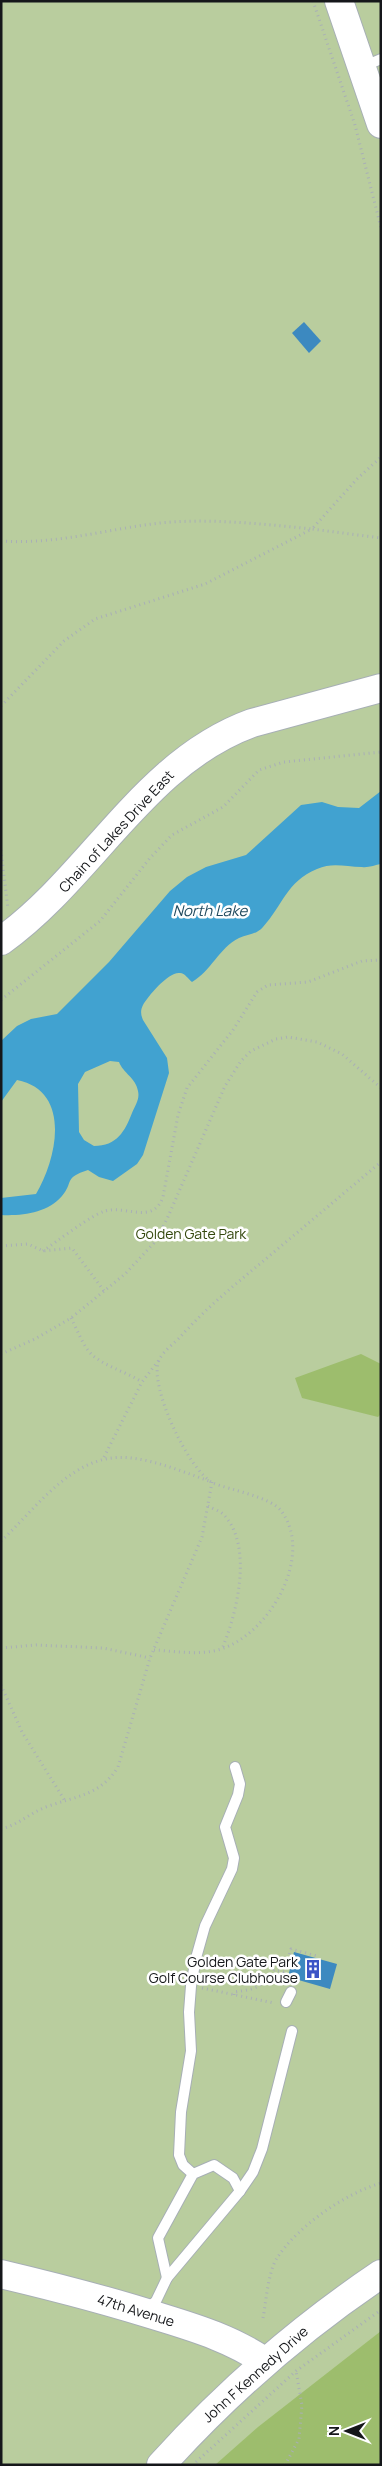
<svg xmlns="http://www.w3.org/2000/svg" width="382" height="2466" font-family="Manrope,sans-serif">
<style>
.green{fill:#b9cd9e}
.forest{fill:#9dbd6d}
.water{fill:#41a2d0;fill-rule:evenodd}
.building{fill:#3c89c0}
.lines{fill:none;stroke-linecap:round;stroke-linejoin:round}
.lane-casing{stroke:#a7afb5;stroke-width:12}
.secondary-casing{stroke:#a7afb5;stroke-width:30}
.path{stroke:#a9afb6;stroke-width:3;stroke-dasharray:1 4;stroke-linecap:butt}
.lane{stroke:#fff;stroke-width:10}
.secondary{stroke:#fff;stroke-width:28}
.labels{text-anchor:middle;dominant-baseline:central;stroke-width:5;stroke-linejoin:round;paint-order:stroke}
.street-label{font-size:14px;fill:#15171a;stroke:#fff}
.park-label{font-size:14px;fill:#33470c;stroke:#fff}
.poi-label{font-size:14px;fill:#15171a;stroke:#fff;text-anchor:end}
.water-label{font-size:15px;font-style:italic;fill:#224b5f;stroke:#fff}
</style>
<rect width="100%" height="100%" fill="#eff7ff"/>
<rect class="green" x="1" y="1" width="380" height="2464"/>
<g class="forest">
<path d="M361 1354 381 1364V1414L378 1417 302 1398 295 1378Z"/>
<path d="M381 2331V2465H215L258 2427Z"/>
</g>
<path class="water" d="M381 791V864C375 865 368 868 362 867 345 867 333 862 317 869 286 882 283 905 263 927 256 935 248 934 239 938 219 948 211 971 192 982 188 979 185 973 180 973 169 971 148 996 143 1005 140 1011 141 1015 143 1020L167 1058 169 1073 143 1155 137 1164 113 1181 99 1177 88 1170C63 1178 74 1182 62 1196 47 1213 23 1216 1 1215V1198L36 1194C57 1159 72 1091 17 1080L1 1102V1041L17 1026 31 1019 57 1014 109 962 170 891 187 877 206 867 246 855 301 805 322 802 338 807 359 808ZM110 1061 119 1062C123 1073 136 1078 138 1091 140 1099 135 1106 132 1113 125 1131 117 1146 94 1146L84 1140 79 1132 78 1084 85 1072Z"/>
<g class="building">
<path d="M304 322 321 341 309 353 292 333Z"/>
<path d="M294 1952 337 1964 330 1989 288 1977Z"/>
</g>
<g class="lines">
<g class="lane-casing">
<g id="lane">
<path d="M362 67 381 59"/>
<path d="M286 2002 291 1992"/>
<path d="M193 2174 183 2165 179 2155 181 2112 191 2051 189 2012 191 1986 196 1958 205 1926 232 1869 234 1858 225 1827 238 1795 240 1784 235 1767"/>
<path d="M167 2278 158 2238 193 2174 214 2165 233 2178 240 2191"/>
<path d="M147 2309 156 2301 167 2278 240 2191 253 2172 262 2149 292 2031"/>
</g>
</g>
<g class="secondary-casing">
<g id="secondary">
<path d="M339 1 381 124"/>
<path d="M1 941C92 876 144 762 252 723L381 688"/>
<path d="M1 2274C56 2287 110 2301 163 2318 199 2329 233 2340 264 2361"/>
<path d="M161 2465C227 2392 299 2329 381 2274"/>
</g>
</g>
<g class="path">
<path d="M313 1 355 125 381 228"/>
<path d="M1 541C55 545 107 529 160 523 211 518 262 524 312 529L357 479 381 457"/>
<path d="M1 706 64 641 95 619 205 584 312 529 381 538"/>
<path d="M1 850 8 909"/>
<path d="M1 1000 100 921 150 858 172 835 223 807 259 770 284 762 381 752"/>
<path d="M1 1246 28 1244 43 1251 72 1248 104 1291"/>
<path d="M43 1251C56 1242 93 1214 105 1211 126 1205 153 1225 163 1197L178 1115 187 1088 233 1030 257 992 268 985 308 982 362 961 381 960"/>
<path d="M71 1318C78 1331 84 1350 96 1358 110 1368 128 1373 142 1382"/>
<path d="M1 1354 35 1339 71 1318 125 1274 154 1243 167 1219 225 1086 241 1061 251 1051 276 1039 288 1037 317 1042 342 1054 381 1088"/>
<path d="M104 1457 142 1382 159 1360"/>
<path d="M208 1506C213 1509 221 1511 225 1516 253 1548 237 1613 222 1649"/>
<path d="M1 1541C38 1507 74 1451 131 1458 158 1461 186 1473 212 1482L202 1537 150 1658 118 1767C100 1796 75 1796 46 1807 30 1813 18 1825 1 1829"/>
<path d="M1 1648 36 1645 103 1648 150 1658"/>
<path d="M154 1650C175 1651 200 1656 221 1649 269 1634 314 1557 282 1512 272 1497 230 1490 213 1483 189 1471 148 1385 159 1360 163 1351 176 1342 182 1335 210 1304 242 1279 274 1252 310 1222 345 1192 381 1162"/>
<path d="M1 1685 22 1732 65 1801"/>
<path d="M281 1983 291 1949 317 1956"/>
<path d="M202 1988 274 2003"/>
<path d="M234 1995V1992C256 1989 261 1988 274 1970L284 1972"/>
<path d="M263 2318C266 2302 268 2272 277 2258 298 2226 344 2194 381 2183"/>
<path d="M196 2462 296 2371 381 2310"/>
<path d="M285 2465 299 2439 302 2405 296 2371"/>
</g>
<use href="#lane" class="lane"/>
<use href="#secondary" class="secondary"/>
</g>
<defs>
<g id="building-bare" transform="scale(1.5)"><path d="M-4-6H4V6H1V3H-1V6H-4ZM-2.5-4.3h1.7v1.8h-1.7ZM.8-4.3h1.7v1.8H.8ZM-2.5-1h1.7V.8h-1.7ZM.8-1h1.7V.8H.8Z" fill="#3c54c6" stroke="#fff" stroke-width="2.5" paint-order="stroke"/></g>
</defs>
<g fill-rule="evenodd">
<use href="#building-bare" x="313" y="1969"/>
</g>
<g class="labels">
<g class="street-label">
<text transform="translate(116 831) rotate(-47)">Chain of Lakes Drive East</text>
<text transform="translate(136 2310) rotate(17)">47th Avenue</text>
<text transform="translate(255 2374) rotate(-42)">John F Kennedy Drive</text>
</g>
<g class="park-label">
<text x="191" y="1233">Golden Gate Park</text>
</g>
<g class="poi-label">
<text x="298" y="1961">Golden Gate Park<tspan x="298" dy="16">Golf Course Clubhouse</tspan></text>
</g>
<g class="water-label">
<text x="210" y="910">North Lake</text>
</g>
</g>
<rect width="382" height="2466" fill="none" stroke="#15171a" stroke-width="5"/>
<g transform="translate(347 2431) rotate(270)" stroke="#ffffff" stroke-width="4" paint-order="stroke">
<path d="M0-4L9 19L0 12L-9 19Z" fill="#15171a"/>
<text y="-8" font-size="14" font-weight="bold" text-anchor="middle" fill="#15171a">N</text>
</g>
</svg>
